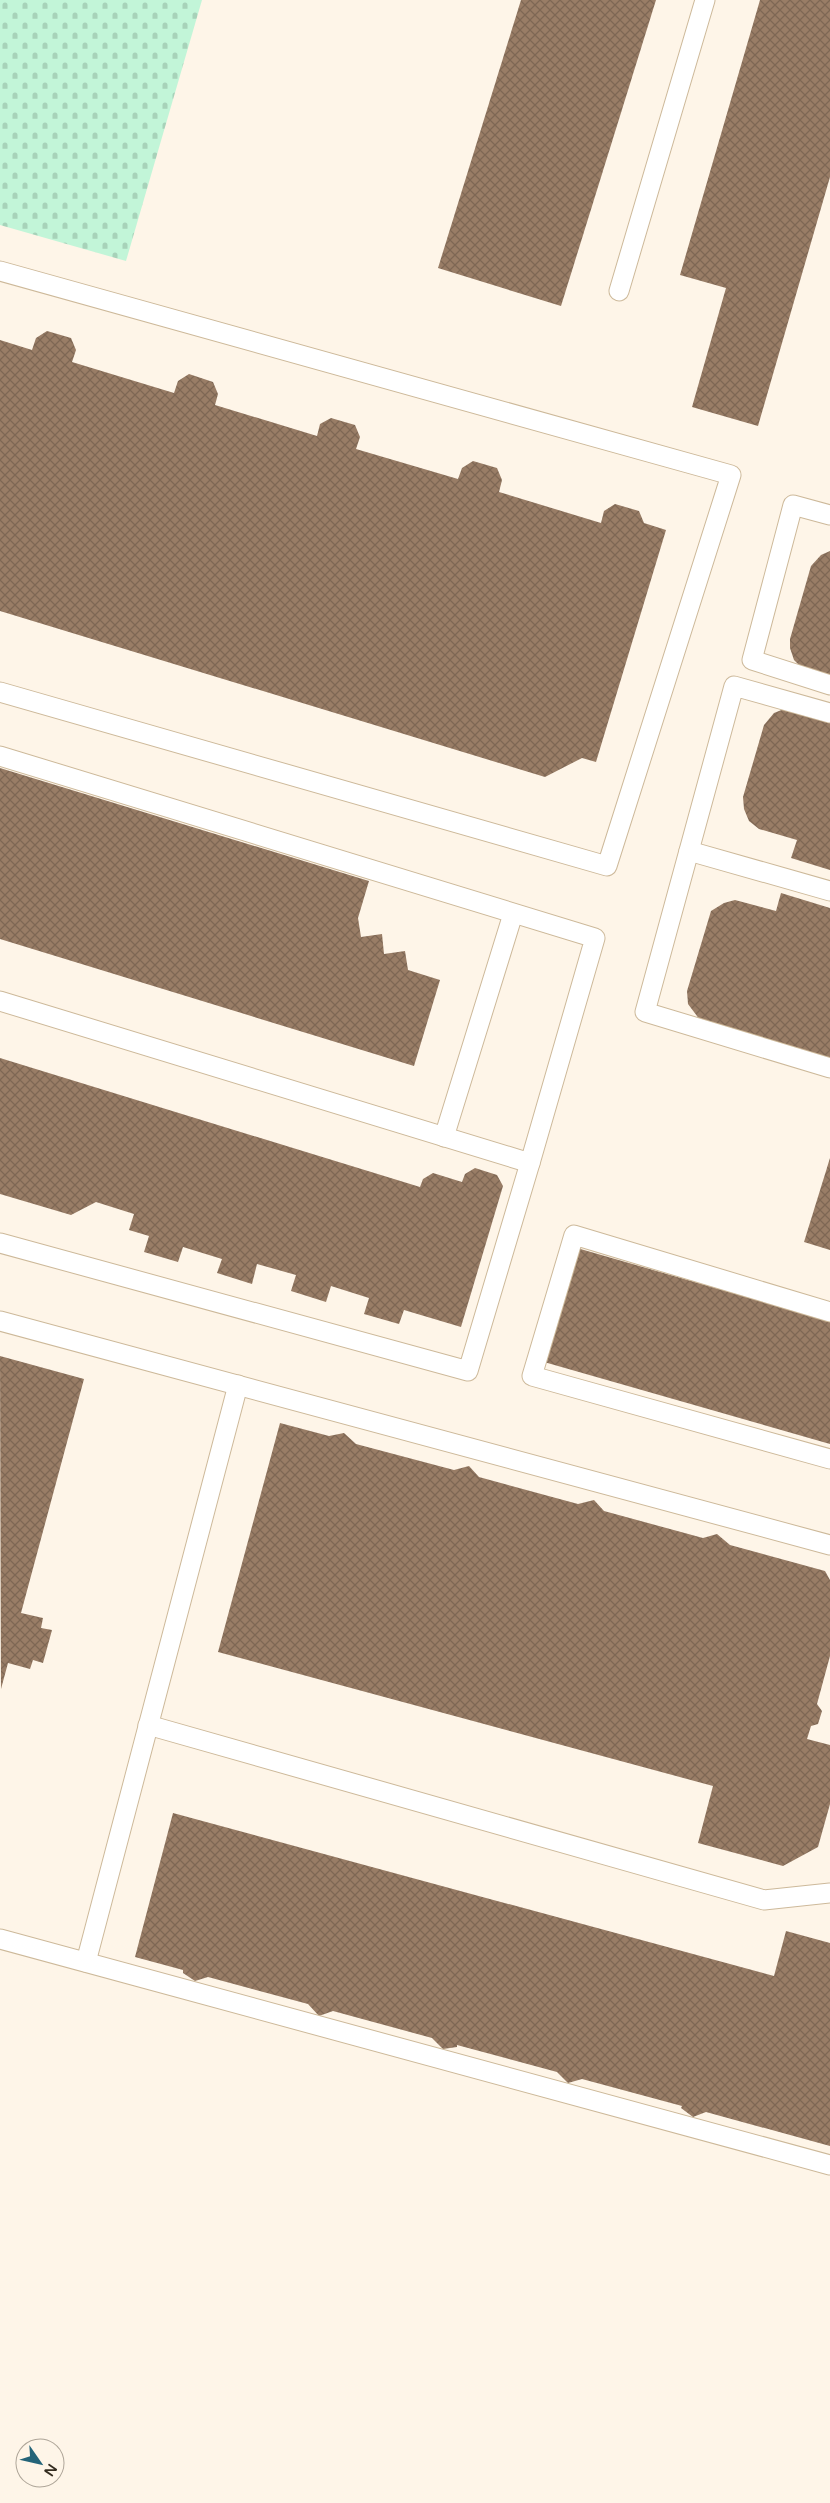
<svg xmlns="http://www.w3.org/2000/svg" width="830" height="2503" font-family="'Varela Round',sans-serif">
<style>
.cemetery{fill:url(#cemetery-stones)}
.building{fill:url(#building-cross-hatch)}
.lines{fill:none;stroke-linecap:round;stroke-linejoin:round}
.service-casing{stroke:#cdb99a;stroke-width:21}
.service{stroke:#fff;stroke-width:19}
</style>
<defs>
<pattern id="cemetery-stones" width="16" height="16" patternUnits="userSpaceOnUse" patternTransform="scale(1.25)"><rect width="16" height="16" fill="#c2f5d8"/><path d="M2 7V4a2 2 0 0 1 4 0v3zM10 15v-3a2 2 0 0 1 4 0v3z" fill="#a7d2b9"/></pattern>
<pattern id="building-cross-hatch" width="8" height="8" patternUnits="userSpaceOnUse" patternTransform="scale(1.25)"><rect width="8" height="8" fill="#997d66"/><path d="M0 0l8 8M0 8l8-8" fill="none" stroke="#7e6754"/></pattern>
</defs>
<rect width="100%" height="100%" fill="#fef5e8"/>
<path class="cemetery" d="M0 0H202L126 261 0 225Z"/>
<g class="building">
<path d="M521 0H656L561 306 438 268Z"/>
<path d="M760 0H830V177L758 426 692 407 726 288 680 275Z"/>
<path d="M47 331 71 338 76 350 72 362 174 393 178 381 189 374 213 382 218 394 215 405 317 436 320 424 331 418 355 425 360 437 356 449 458 479 462 468 473 461 497 468 502 480 499 492 601 523 604 511 615 504 639 511 644 523 666 530 596 762 582 758 545 777 0 611V340L32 350 36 338Z"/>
<path d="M830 551V678L801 667 794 660 790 648V639L811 566 821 555Z"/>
<path d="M784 709 830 718V870L791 858 797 840 759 829 749 821 744 809 743 797 764 725 774 713Z"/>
<path d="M0 768 369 881 358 918 361 937 382 934 384 954 405 951 408 970 440 980 414 1066 0 939Z"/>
<path d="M781 893 830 908V1059L700 1020 688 1004 687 991 711 911 724 903 735 900 776 911Z"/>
<path d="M0 1058 420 1187 423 1179 433 1173 462 1182 465 1174 475 1168 497 1175 503 1186 461 1327 404 1310 399 1324 364 1314 369 1298 331 1286 326 1302 291 1291 296 1275 257 1264 252 1284 217 1273 222 1259 183 1247 178 1262 144 1252 149 1236 129 1230 134 1214 96 1202 71 1215 0 1194Z"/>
<path d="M830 1158V1250L804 1242Z"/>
<path d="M577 1248 830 1321V1444L544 1362Z"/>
<path d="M0 1356 84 1379 21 1613 43 1618 41 1628 52 1630 43 1663 33 1660 30 1669 8 1663 1 1689Z"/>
<path d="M280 1423 329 1436 344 1433 356 1444 454 1470 469 1466 479 1477 578 1504 594 1500 604 1511 703 1538 717 1534 730 1545 825 1571 830 1580V1656L817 1704 822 1711 818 1724 811 1726 807 1739 830 1745V1804L818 1847 783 1866 698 1843 713 1786 218 1652Z"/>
<path d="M173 1813 774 1976 786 1931 830 1943V2146L706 2112 693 2117 681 2108 682 2106 582 2079 568 2083 557 2072 457 2045V2047L443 2049 432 2038 333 2011 319 2016 308 2004 208 1977 195 1981 183 1973V1970L135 1957Z"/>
</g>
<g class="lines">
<g class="service-casing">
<g id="service">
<path d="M0 271 731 475 607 866 0 692"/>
<path d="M619 291 705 0"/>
<path d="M830 515 793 505 752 660 830 685"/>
<path d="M830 713 734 686 645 1012 830 1068"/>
<path d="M0 756 595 938 530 1163 0 1001"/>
<path d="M689 851 830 891"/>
<path d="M444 1137 513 914"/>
<path d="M0 1243 468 1371 530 1163"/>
<path d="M830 1312 574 1235 532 1376 830 1459"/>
<path d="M0 1321 830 1545"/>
<path d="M148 1725 764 1900 830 1893"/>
<path d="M0 1939 830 2165"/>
<path d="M86 1962 238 1385"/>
</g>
</g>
<use href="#service" class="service"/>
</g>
<g transform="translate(40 2463) rotate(124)"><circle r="24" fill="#fef5e8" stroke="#aea598"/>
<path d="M0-4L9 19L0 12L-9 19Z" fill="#246479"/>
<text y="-8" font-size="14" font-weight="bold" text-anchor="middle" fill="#352d20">N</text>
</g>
</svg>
